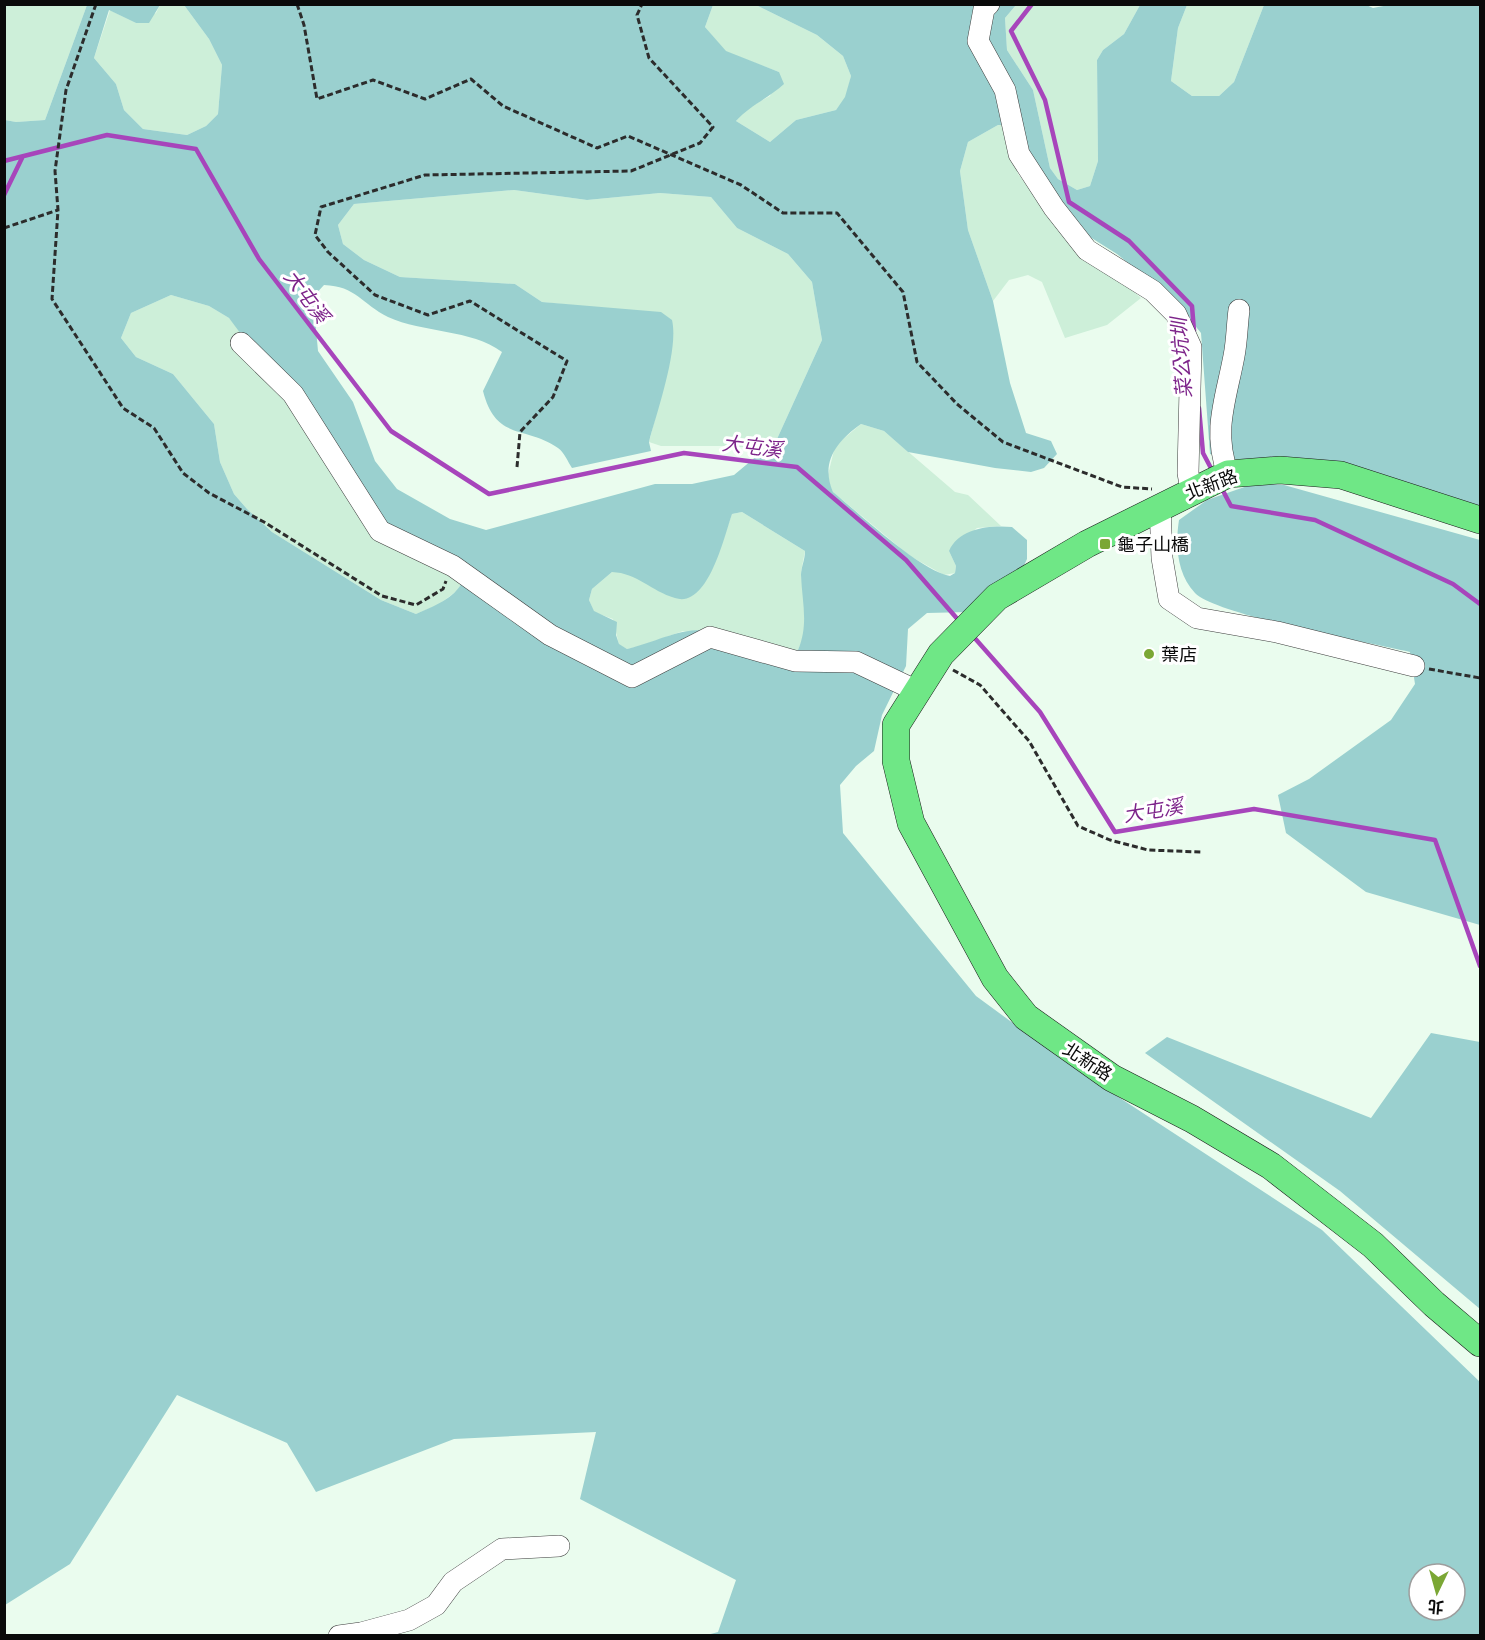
<svg xmlns="http://www.w3.org/2000/svg" width="1485" height="1640" font-family="'PT Serif','Noto Sans TC',serif">
<style>
.farmland{fill:#cdefd9}
.forest{fill:#9ad0cf;fill-rule:evenodd}
.lines{fill:none;stroke-linecap:round;stroke-linejoin:round}
.stream{stroke:#a745bb;stroke-width:4.5}
.minor-casing{stroke:#3d3d3d;stroke-width:22}
.major-casing{stroke:#1b1b1b;stroke-width:28}
.path{stroke:#2c2c2c;stroke-width:3;stroke-dasharray:6 3;stroke-linecap:butt}
.minor{stroke:#fff;stroke-width:21}
.major{stroke:#6fe786;stroke-width:27}
.poi-dot{fill:#7ba735;stroke:#fff;stroke-width:2}
.labels{text-anchor:middle;dominant-baseline:central;stroke-width:6;stroke-linejoin:round;paint-order:stroke}
.street-label{font-size:18px;fill:#0a0a0a;stroke:#fff}
.poi-label{font-size:18px;fill:#0a0a0a;stroke:#fff;text-anchor:start}
.water-label{font-size:20px;font-style:italic;fill:#7d248a;stroke:#fff}
</style>
<rect width="100%" height="100%" fill="#eafcee"/>
<g class="farmland">
<path d="M4 5H87L45 120 16 122 5 120Z"/>
<path d="M160 5H184L209 39 222 65 218 114 206 126 187 135 143 129 124 110 116 84 94 58 110 10 136 23 156 13Z"/>
<path d="M713 5H756L817 35 843 56 851 76 846 97 836 110 796 120 770 142 736 121 746 109 770 96 779 72 726 52 705 27Z"/>
<path d="M1016 5H1140L1124 34 1103 50 1097 60 1098 161 1090 186 1077 190 1058 179 1050 168 1033 90 1007 50 1005 18Z"/>
<path d="M1187 5H1264L1234 82 1219 96H1192L1171 81 1178 28Z"/>
<path d="M998 125H1004L1018 174 1080 254 1126 285 1141 298 1107 325 1065 338 1042 282 1028 275 1009 280 993 301 968 230 960 171 968 142Z"/>
<path d="M514 190 587 200 660 193 711 197 737 228 788 254 812 282 822 340 777 439 766 449 727 446H661L649 442 664 384 600 308 542 302 515 284 400 277 364 260 343 244 338 225 354 204Z"/>
<path d="M171 295 209 306 229 318 463 581 458 590 438 605 416 614 381 600 272 532 247 509 234 494 220 462 214 424 173 374 136 357 121 338 131 313Z"/>
<path d="M861 424 884 431 955 492 968 495 1001 526 977 528 949 551 956 566 955 573 944 575 910 556 833 492 827 479 835 446Z"/>
<path d="M742 512 805 551 801 572 806 618 804 636 798 650 786 655 683 631 641 646 627 649 619 645 613 619 594 612 589 600 592 589 612 572 713 567 732 514Z"/>
</g>
<g class="forest">
<path d="M1364 4 1373 8 1394 4 1480 5V509L1274 459H1233L1210 454 1201 333 1176 302 1117 254 1090 237 1029 160 1018 125H998L968 142 960 171 968 230 993 301 1010 383 1026 433 1051 441 1057 454 1044 468 1031 472 995 468 908 452 884 431 861 424C837 441 820 462 833 492 860 514 919 570 950 576L955 573 956 566 949 551C959 528 990 525 1012 527L1027 540V559L1020 574 969 612 927 613 908 629 906 666 882 715 874 751 856 766 840 785 843 833 976 996 1077 1070 1322 1230 1480 1382V1635H707L718 1632 736 1580 580 1499 596 1432 454 1439 316 1492 287 1443 177 1395 70 1564 5 1605V120L16 122 45 120 87 5H160L149 23H136L109 10 94 58 116 84 124 110 143 129 187 135 206 126 218 114 222 65 209 39 184 5H713L705 27 726 51 779 72 784 84C769 98 750 105 736 121L770 142 796 120 836 110 845 97 851 76 843 56 817 35 756 5H1016L1005 18 1007 50 1033 90 1050 168 1058 179 1077 190 1090 186 1098 161 1097 60 1103 50 1124 34 1140 5H1187L1178 28 1171 81 1192 96H1219L1234 82 1264 5ZM514 190 587 200 660 193 711 197 737 228 788 254 812 282 822 340 777 439 734 475 692 484H655L486 530 450 519 397 489 375 461 353 402 318 351 313 297 324 285C356 286 362 304 388 317 423 333 471 329 502 352L483 391C496 442 526 425 558 448 564 452 568 462 572 468L651 451 649 442C657 412 679 349 672 320L661 312 542 302 515 284 400 277 364 260 343 244 338 225 354 204ZM171 295 209 306 229 318 385 528 463 581C454 599 434 606 416 614L381 600 272 532 247 509 234 494 220 462 214 424 173 374 136 357 121 338 131 313ZM742 512 805 551C805 560 801 567 801 575 802 602 809 624 798 650 775 659 745 640 722 633 687 623 661 641 627 649L619 644 616 635 617 622 594 611 589 600 592 589 612 572C637 573 651 591 675 598 708 609 724 537 732 514ZM1419 1574H1455V1610H1419Z"/>
<path d="M1256 483 1284 485 1480 540V925L1366 892 1286 833 1278 795 1309 779 1391 720 1415 684 1410 652C1371 643 1216 615 1195 593 1177 574 1175 545 1179 520L1207 500Z"/>
<path d="M1431 1033 1480 1042V1309L1340 1191 1145 1053 1167 1037 1371 1118Z"/>
</g>
<g class="lines">
<g class="stream">
<path d="M1032 4 1011 31 1045 100 1069 202 1129 241 1192 306 1194 331"/>
<path d="M4 161 107 135 196 149 259 259 391 431 489 494 684 453 797 467 906 560 960 622"/>
<path d="M4 195 22 158"/>
<path d="M1199 408 1203 453 1213 472"/>
<path d="M1221 487 1231 506 1315 520 1453 584 1480 604"/>
<path d="M972 635 1040 712 1115 832 1254 809 1435 840 1480 966"/>
</g>
<g class="minor-casing">
<g id="minor">
<path d="M989 4 984 9 978 41 1005 90 1019 154 1054 208 1087 250 1153 291 1176 314 1191 347 1188 473 1191 490"/>
<path d="M241 343 293 394 380 531 453 566 550 635 632 677 710 637 795 661 856 662 917 691"/>
<path d="M1228 474C1212 431 1226 399 1234 356 1237 341 1237 325 1239 310"/>
<path d="M1160 506 1162 558 1169 599 1197 618 1277 632 1414 666"/>
<path d="M339 1636 361 1633 409 1620 436 1605 453 1582 502 1549 559 1546"/>
</g>
</g>
<g class="major-casing">
<path id="major" d="M1480 520 1341 475 1280 470 1228 474 1087 544 997 597 941 654 896 725V761L911 823 995 978 1026 1017 1112 1078 1192 1119 1271 1166 1373 1245 1434 1304 1480 1343"/>
</g>
<g class="path">
<path d="M96 4 66 90 55 171 58 210 52 299 123 408 154 428 183 473 209 493 264 522 382 596 416 605 443 589 446 581"/>
<path d="M297 4 304 25 317 99 373 80 425 99 471 79 503 106 597 148 628 136 741 185 783 213H837L903 292 917 362 957 404 1003 442 1122 487 1152 489"/>
<path d="M4 228 58 210"/>
<path d="M517 467 520 432 553 397 567 361 470 301 428 315 375 295 328 252 315 235 321 207 425 175 631 171 700 143 713 127 649 58 637 15 642 4"/>
<path d="M1429 669 1480 678"/>
<path d="M953 670 980 685 1029 741 1078 826 1110 840 1148 850 1201 852"/>
</g>
<use href="#minor" class="minor"/>
<use href="#major" class="major"/>
</g>
<g class="poi-dot">
<rect x="1099" y="538" width="12" height="12" rx="3"/>
<circle cx="1149" cy="654" r="6"/>
</g>
<g class="labels">
<g class="street-label">
<text transform="translate(1211 484) rotate(-21)">北新路</text>
<text transform="translate(1088 1061) rotate(33)">北新路</text>
</g>
<g class="poi-label">
<text x="1117" y="544">龜子山橋</text>
<text x="1161" y="654">葉店</text>
</g>
<g class="water-label">
<text transform="translate(307 296) rotate(53)">大屯溪</text>
<text transform="translate(1181 358) rotate(-94)">菜公坑圳</text>
<text transform="translate(752 446) rotate(7)">大屯溪</text>
<text transform="translate(1153 810) rotate(-9)">大屯溪</text>
</g>
</g>
<rect width="1485" height="1640" fill="none" stroke="#0a0a0a" stroke-width="12"/>
<g transform="translate(1437 1592) rotate(185)"><circle r="28" fill="#ffffff" stroke="#9d9d9d" stroke-width="1.5"/>
<path d="M0-4.5L10 22L0 15L-10 22Z" fill="#7ba735"/>
<text y="-9" font-size="16" font-weight="bold" text-anchor="middle" fill="#0a0a0a">北</text>
</g>
</svg>
